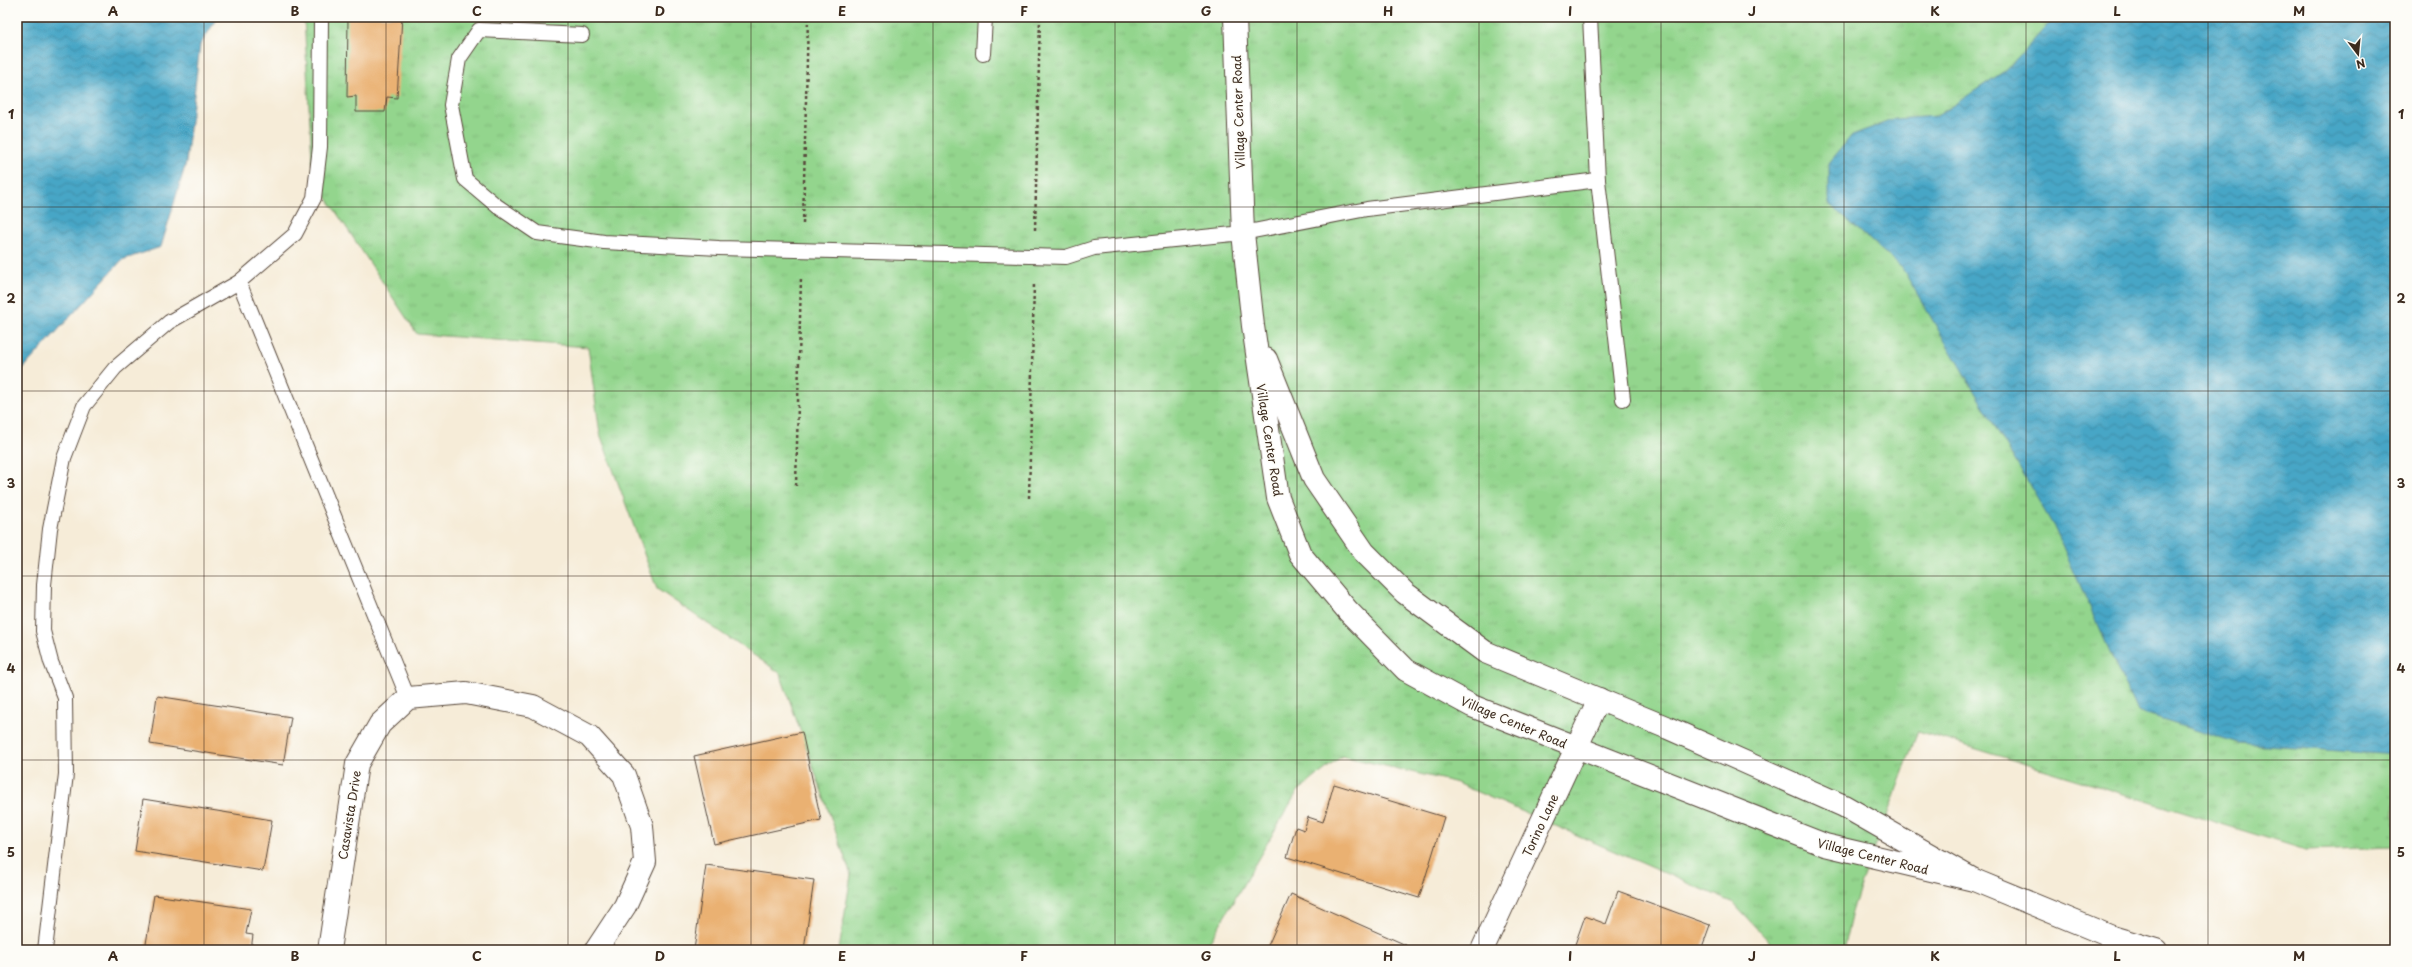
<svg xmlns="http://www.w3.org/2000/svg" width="2412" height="967" font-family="'Playpen Sans',sans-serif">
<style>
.grass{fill:url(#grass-tufts);stroke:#678056}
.water{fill:url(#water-waves);stroke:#416872}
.building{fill:#eab172}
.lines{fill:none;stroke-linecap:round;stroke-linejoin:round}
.lane-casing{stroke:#57473a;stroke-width:16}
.street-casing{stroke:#57473a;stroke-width:24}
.path{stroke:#57473a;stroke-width:2.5;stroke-dasharray:3 3;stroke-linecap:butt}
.lane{stroke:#fff;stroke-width:14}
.street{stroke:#fff;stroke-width:22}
.grid{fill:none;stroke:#3b2a1e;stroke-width:1;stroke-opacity:0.55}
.labels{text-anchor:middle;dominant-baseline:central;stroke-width:3;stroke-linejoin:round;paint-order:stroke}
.street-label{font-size:12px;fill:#3b2a1e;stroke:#fdfcf7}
.neatline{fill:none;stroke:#3b2a1e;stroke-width:1.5}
.grid-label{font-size:13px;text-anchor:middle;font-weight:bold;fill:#3b2a1e}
</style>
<defs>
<pattern id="grass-tufts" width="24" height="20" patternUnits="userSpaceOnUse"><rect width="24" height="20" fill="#93d58d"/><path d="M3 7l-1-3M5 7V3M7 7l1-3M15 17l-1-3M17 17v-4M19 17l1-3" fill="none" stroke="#80b779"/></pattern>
<pattern id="water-waves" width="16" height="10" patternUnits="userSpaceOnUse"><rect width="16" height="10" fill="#47a6c6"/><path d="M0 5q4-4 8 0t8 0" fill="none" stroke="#3c87a0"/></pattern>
</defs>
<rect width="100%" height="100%" fill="#fdfcf7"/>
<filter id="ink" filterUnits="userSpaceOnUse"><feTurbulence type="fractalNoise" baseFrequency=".025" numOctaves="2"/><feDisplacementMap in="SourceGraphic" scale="8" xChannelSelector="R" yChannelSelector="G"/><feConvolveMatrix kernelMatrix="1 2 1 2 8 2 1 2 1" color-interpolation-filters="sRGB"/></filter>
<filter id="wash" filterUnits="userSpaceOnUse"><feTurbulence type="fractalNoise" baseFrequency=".012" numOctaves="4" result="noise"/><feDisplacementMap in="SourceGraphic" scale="16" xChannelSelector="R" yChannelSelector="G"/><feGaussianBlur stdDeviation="0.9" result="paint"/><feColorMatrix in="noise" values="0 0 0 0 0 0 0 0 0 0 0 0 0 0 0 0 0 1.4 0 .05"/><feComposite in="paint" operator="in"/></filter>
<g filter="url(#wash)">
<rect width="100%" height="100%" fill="#f6ecd8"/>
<path class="grass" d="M304 17H2395V847L2306 850 1918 731 1853 908 1843 950H1777L1732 902 1454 782 1342 756 1297 792 1205 950H839L851 875 780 673 657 589 600 434 588 347 417 334 313 177Z"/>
<g class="water">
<path d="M17 17H218L200 45 186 163 161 247 122 260 19 373 17 380Z"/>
<path d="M2055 17H2395V755L2238 744 2137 712 2054 527 1902 268 1829 204V163L1852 135 1895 119 1937 116 2006 70Z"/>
</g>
<g id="blocks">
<g class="building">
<path d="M348 17H402L397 98 387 97 385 112H356V96L347 97Z"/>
<path d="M157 696 291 717 283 765 150 744Z"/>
<path d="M802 732 821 820 714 844 694 756Z"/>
<path d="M1334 784 1444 817 1419 898 1287 857 1296 827 1304 830 1308 817 1323 822Z"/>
<path d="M143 799 272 820 263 871 135 851Z"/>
<path d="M706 865 814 880 804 950H694Z"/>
<path d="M1618 891 1710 925 1701 950H1573L1585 916 1606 924Z"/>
<path d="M1291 894 1406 945 1404 950H1266Z"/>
<path d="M154 895 251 909 246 934 253 935 251 950H145Z"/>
</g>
</g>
</g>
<g filter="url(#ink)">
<use href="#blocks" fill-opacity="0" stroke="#57473a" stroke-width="1"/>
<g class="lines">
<g class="lane-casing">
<g id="lane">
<path d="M1590 17 1598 180 1623 399"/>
<path d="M582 35 479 30 459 59 451 105 465 179 497 206 537 233 604 242 719 248 1066 257 1094 248 1243 233 1367 209 1598 180"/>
<path d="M983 54 985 17"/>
<path d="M239 282 408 698"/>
<path d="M45 950 66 774 65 698 51 662 43 631 44 585 50 529 64 458 84 406 115 368 169 322 239 282 295 234 314 198 320 147 321 17"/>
</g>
</g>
<g class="street-casing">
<g id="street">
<path d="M1235 17 1243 233 1253 326 1278 498 1300 554 1348 611 1406 670 1472 706 1825 845 1974 880"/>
<path d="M1266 359 1314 479 1364 552 1405 593 1485 652 1668 728 1844 806 1974 880 2112 937 2156 950"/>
<path d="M329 950 357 764 380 724 408 698 466 693 533 706 589 736 624 775 642 826 645 862 625 906 596 950"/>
<path d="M1482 950 1599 699"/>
</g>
</g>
<g class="path">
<path d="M803 224 808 17"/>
<path d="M1035 230 1040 17"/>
<path d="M796 486 801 277"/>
<path d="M1029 498 1034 283"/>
</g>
<use href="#lane" class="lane"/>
<use href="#street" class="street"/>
</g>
</g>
<path class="grid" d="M204 17V950M386 17V950M568 17V950M751 17V950M933 17V950M1115 17V950M1297 17V950M1479 17V950M1661 17V950M1844 17V950M2026 17V950M2208 17V950M17 207H2395M17 391H2395M17 576H2395M17 760H2395"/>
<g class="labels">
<g class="street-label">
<text transform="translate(1238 112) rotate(-92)">Village Center Road</text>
<text transform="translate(1270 440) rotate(81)">Village Center Road</text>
<text transform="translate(1514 722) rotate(23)">Village Center Road</text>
<text transform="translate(349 815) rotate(-81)">Casavista Drive</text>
<text transform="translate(1540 825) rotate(-65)">Torino Lane</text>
<text transform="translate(1873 856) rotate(14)">Village Center Road</text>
</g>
</g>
<rect width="2412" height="967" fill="none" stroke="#fdfcf7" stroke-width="44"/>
<g transform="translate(2358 54) rotate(164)" stroke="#fdfcf7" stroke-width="3" paint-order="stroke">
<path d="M0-3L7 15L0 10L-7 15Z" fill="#3b2a1e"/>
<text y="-6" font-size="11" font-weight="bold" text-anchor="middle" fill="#3b2a1e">N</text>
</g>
<rect x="22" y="22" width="2368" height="923" class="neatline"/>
<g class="grid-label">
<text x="113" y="16">A</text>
<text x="295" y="16">B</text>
<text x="477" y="16">C</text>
<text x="660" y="16">D</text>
<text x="842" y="16">E</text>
<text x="1024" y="16">F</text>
<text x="1206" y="16">G</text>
<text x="1388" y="16">H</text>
<text x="1570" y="16">I</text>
<text x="1752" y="16">J</text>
<text x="1935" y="16">K</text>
<text x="2117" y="16">L</text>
<text x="2299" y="16">M</text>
<text x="11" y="119">1</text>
<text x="2401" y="119">1</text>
<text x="11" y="303">2</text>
<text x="2401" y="303">2</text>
<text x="11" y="488">3</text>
<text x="2401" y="488">3</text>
<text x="11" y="673">4</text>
<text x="2401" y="673">4</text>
<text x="11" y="857">5</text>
<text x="2401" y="857">5</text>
<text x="113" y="961">A</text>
<text x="295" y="961">B</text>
<text x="477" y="961">C</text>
<text x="660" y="961">D</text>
<text x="842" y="961">E</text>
<text x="1024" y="961">F</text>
<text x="1206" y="961">G</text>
<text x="1388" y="961">H</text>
<text x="1570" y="961">I</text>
<text x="1752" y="961">J</text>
<text x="1935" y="961">K</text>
<text x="2117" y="961">L</text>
<text x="2299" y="961">M</text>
</g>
</svg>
